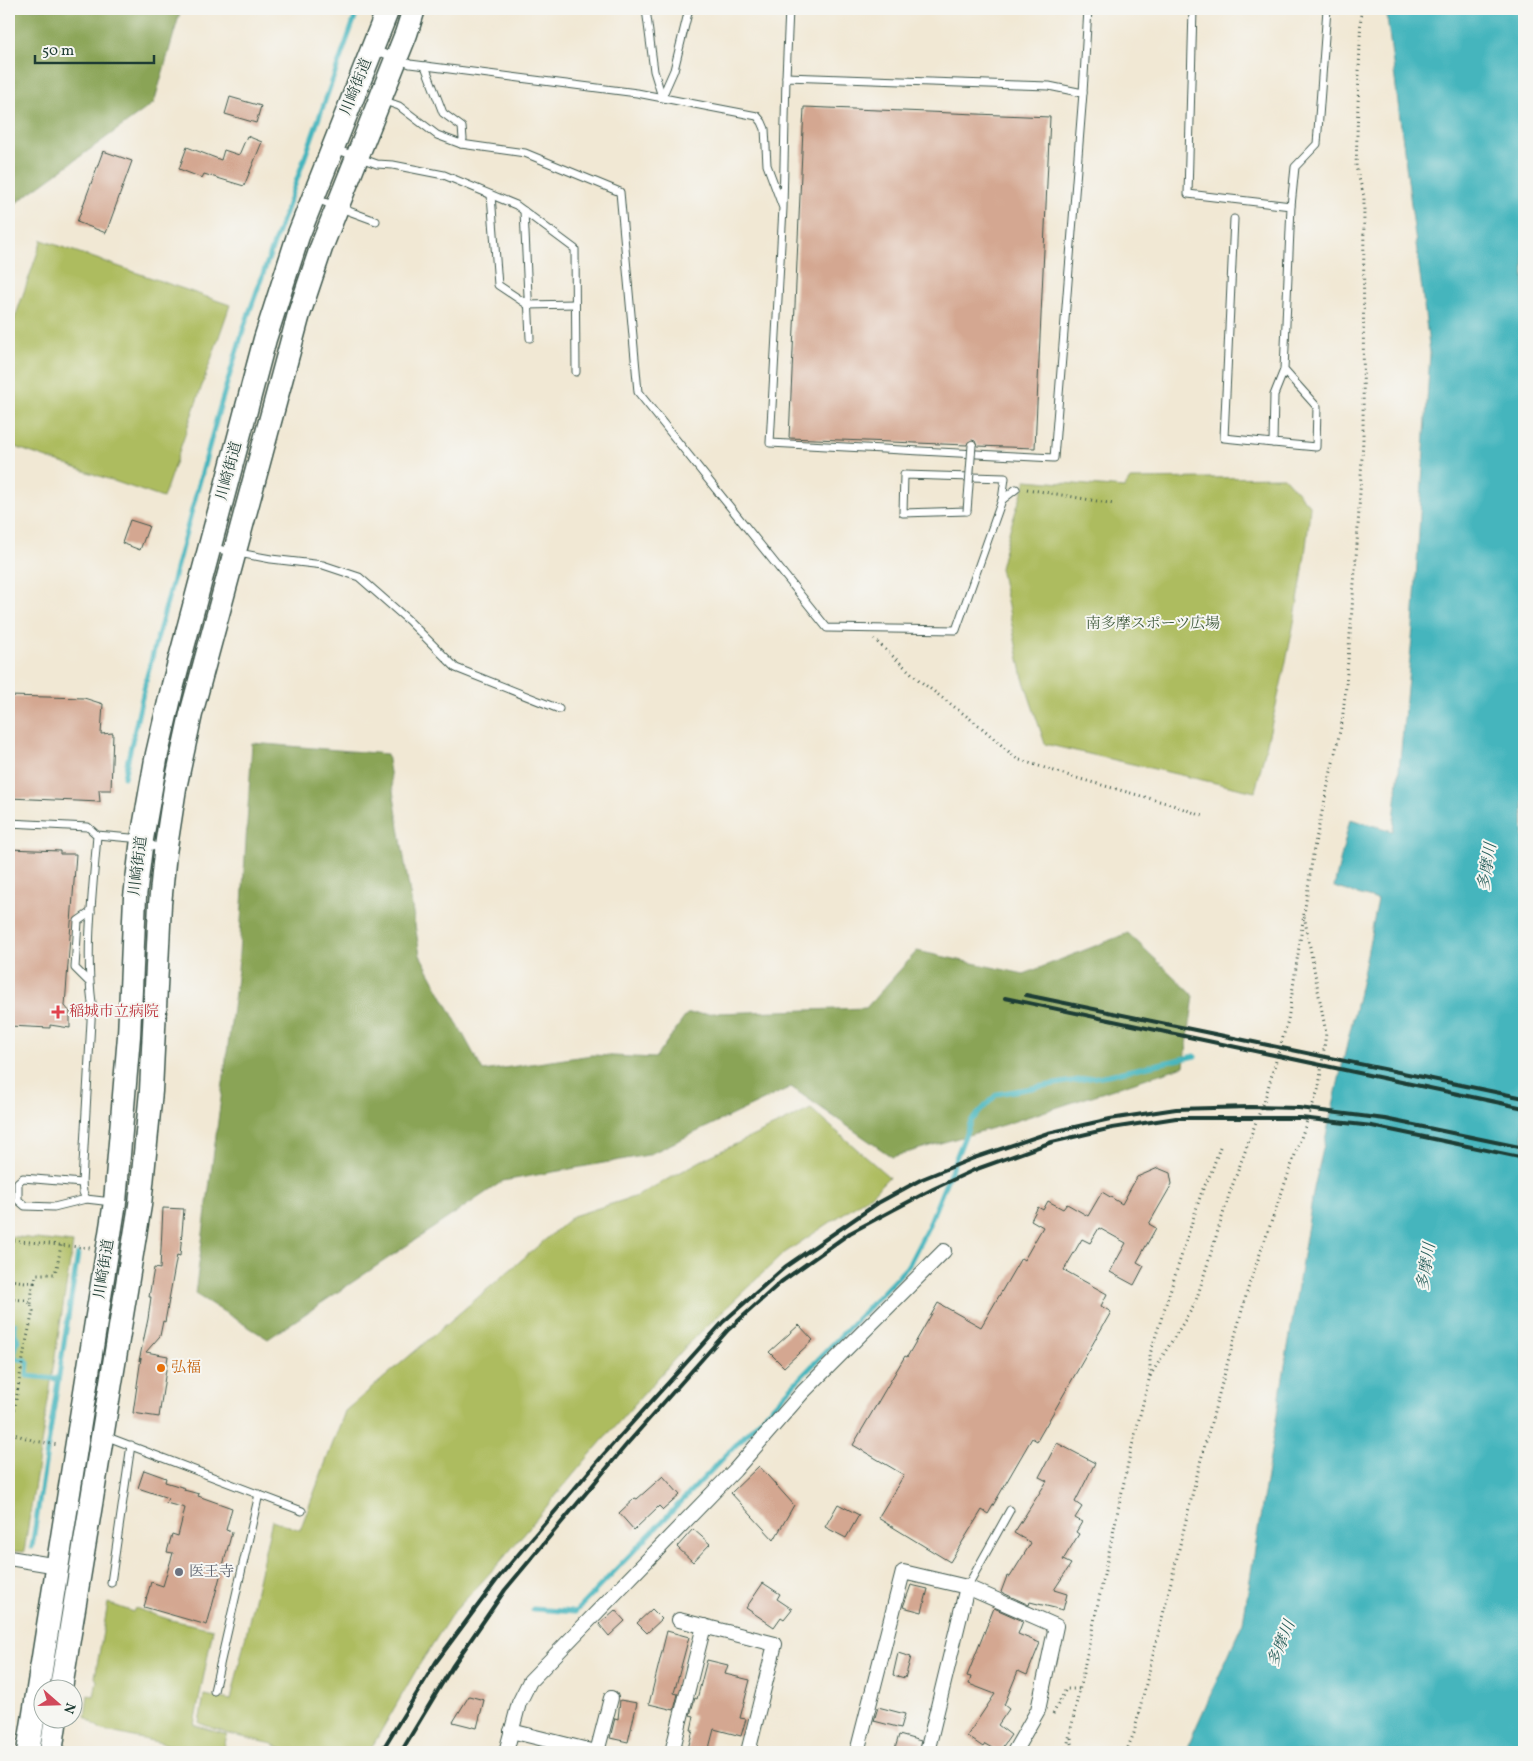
<svg xmlns="http://www.w3.org/2000/svg" width="1533" height="1761" font-family="Vollkorn,'Noto Serif JP',serif">
<style>
.green{fill:#adbc5f;stroke:#667c4a}
.forest{fill:#8aa456;stroke:#547045}
.water{fill:#45b5bd;stroke:#327978}
.lines{fill:none;stroke-linecap:round;stroke-linejoin:round}
.stream{stroke:#45b5bd;stroke-width:5}
.building{fill:#d4a791}
.lane-casing{stroke:#3e574c;stroke-width:9}
.street-casing{stroke:#3e574c;stroke-width:16}
.primary-casing{stroke:#3e574c;stroke-width:25}
.path{stroke:#3e574c;stroke-width:3;stroke-dasharray:1 4;stroke-linecap:butt}
.lane{stroke:#fff;stroke-width:7}
.street{stroke:#fff;stroke-width:14}
.primary{stroke:#fff;stroke-width:22}
.rail{stroke:#1f3d34;stroke-width:4}
.lane-bridge-casing{stroke:#3e574c;stroke-width:9;stroke-linecap:butt}
.lane-bridge{stroke:#fff;stroke-width:7}
.health-dot{fill:#e0444e;stroke:#f6f6f2;stroke-width:2}
.food-dot{fill:#e8710a;stroke:#f6f6f2;stroke-width:2}
.worship-dot{fill:#6b7280;stroke:#f6f6f2;stroke-width:2}
.labels{text-anchor:middle;dominant-baseline:central;stroke-width:4;stroke-linejoin:round;paint-order:stroke}
.street-label{font-size:15px;fill:#1f3d34;stroke:#f6f6f2}
.park-label{font-size:15px;fill:#425d3f;stroke:#f6f6f2}
.health-label{font-size:15px;fill:#be3a42;stroke:#f6f6f2;text-anchor:start}
.food-label{font-size:15px;fill:#c56008;stroke:#f6f6f2;text-anchor:start}
.worship-label{font-size:15px;fill:#5b616d;stroke:#f6f6f2;text-anchor:start}
.water-label{font-size:16px;font-style:italic;fill:#2a615d;stroke:#f6f6f2}
</style>
<rect width="100%" height="100%" fill="#f6f6f2"/>
<filter id="ink" filterUnits="userSpaceOnUse"><feTurbulence type="fractalNoise" baseFrequency=".02" numOctaves="2"/><feDisplacementMap in="SourceGraphic" scale="10" xChannelSelector="R" yChannelSelector="G"/><feConvolveMatrix kernelMatrix="1 2 1 2 8 2 1 2 1" color-interpolation-filters="sRGB"/></filter>
<filter id="wash" filterUnits="userSpaceOnUse"><feTurbulence type="fractalNoise" baseFrequency=".0096" numOctaves="4" result="noise"/><feDisplacementMap in="SourceGraphic" scale="20" xChannelSelector="R" yChannelSelector="G"/><feGaussianBlur stdDeviation="1.12" result="paint"/><feColorMatrix in="noise" values="0 0 0 0 0 0 0 0 0 0 0 0 0 0 0 0 0 1.4 0 .05"/><feComposite in="paint" operator="in"/></filter>
<g filter="url(#wash)">
<rect width="100%" height="100%" fill="#f1e8d4"/>
<g class="green">
<path d="M42 240 230 305 163 498 9 445V335Z"/>
<path d="M1284 477 1310 506C1303 603 1278 697 1255 792L1045 744 1023 678 1000 568 1010 529 1026 480 1124 488 1130 479Z"/>
<path d="M811 1109 889 1177 871 1195 783 1254 688 1344 594 1450 501 1561 452 1614 418 1667 369 1752H286L273 1744 229 1734 199 1723 204 1695 231 1700 272 1520 300 1530 345 1411 573 1216 637 1196 708 1157Z"/>
<path d="M9 1236 73 1243 24 1552 9 1551Z"/>
<path d="M108 1603 133 1612 135 1608 171 1620 213 1629 194 1725 227 1735 223 1752H202L102 1730 85 1717 88 1695 94 1696 97 1681 95 1677Z"/>
</g>
<g class="forest">
<path d="M9 9H181L154 103 9 208Z"/>
<path d="M252 743 387 754 420 955 483 1071 592 1055 655 1058 687 1014 866 1008 917 951 1024 974 1128 933 1194 996 1184 1066 1003 1125 892 1157 791 1087 648 1155 503 1181 268 1339 195 1294 238 970Z"/>
</g>
<path class="water" d="M1386 9H1524L1523 1752H1185L1243 1622 1314 1188 1362 979 1378 900 1334 887 1350 819 1393 831 1413 628 1430 353Z"/>
<g class="lines">
<g class="stream">
<path d="M124 777 147 676 219 410 244 327 358 9"/>
<path d="M15 1324V1333L18 1340 14 1355 17 1359 26 1360 28 1363 27 1376 58 1379"/>
<path d="M32 1547 78 1254"/>
<path d="M533 1609 575 1612 908 1266 928 1227 971 1121 997 1094 1108 1075 1195 1056"/>
</g>
</g>
<g id="blocks">
<g class="building">
<path d="M230 97 261 106 256 123 225 114Z"/>
<path d="M804 107 1050 117 1035 448 977 446 975 441 972 440 968 442 967 445 789 438Z"/>
<path d="M247 136 262 142 244 186 204 174 202 178 179 169 187 147 221 160 224 150 239 155Z"/>
<path d="M103 151 132 161 106 233 77 222Z"/>
<path d="M130 520 149 526 140 550 122 543Z"/>
<path d="M9 696 84 698 103 704 101 734 113 733 111 790H99L100 802 9 798Z"/>
<path d="M9 849 60 851V854H76L65 1006 70 1012V1028L50 1025V1028L9 1026Z"/>
<path d="M1158 1168 1170 1173 1172 1184 1149 1224 1156 1228 1137 1262 1144 1266 1134 1285 1110 1272 1126 1243 1099 1228 1090 1243 1082 1239 1064 1270 1107 1294 1101 1306 1111 1312 1037 1441 1032 1438 988 1514 982 1510 950 1562 878 1518 904 1475 853 1445 905 1356 907 1357 938 1303 981 1327 1021 1258 1024 1260 1043 1227 1031 1220 1038 1207 1043 1210 1048 1201 1063 1209 1067 1204 1088 1216 1102 1192 1122 1204 1137 1177Z"/>
<path d="M163 1208 184 1209 180 1256 177 1255 165 1322 163 1321 160 1336 146 1352 168 1356 159 1417 133 1413 141 1358 139 1361 148 1319 151 1297H149L154 1268 160 1269Z"/>
<path d="M799 1325 813 1340 784 1367 769 1352Z"/>
<path d="M1057 1443 1095 1463 1075 1502 1082 1507 1075 1518 1082 1522 1076 1532 1079 1534 1063 1560 1071 1564 1054 1590 1067 1594 1063 1610 1030 1602 1029 1605 1001 1592 1007 1576 1010 1577 1031 1543 1014 1533 1047 1481 1039 1477Z"/>
<path d="M759 1466 794 1505 774 1540 731 1493Z"/>
<path d="M144 1470 166 1478 165 1482 185 1488 184 1490 199 1494 198 1496 232 1508 226 1530 232 1532 207 1625 144 1607 151 1582 163 1586 173 1553 167 1552 172 1534 178 1536 185 1508 166 1503 168 1498 138 1488Z"/>
<path d="M663 1476 680 1495 663 1510 659 1506 634 1530 619 1513 635 1498 637 1499Z"/>
<path d="M838 1504 859 1515 846 1538 825 1527Z"/>
<path d="M693 1529 710 1544 693 1562 677 1547Z"/>
<path d="M763 1583 780 1594 777 1599 792 1609 784 1619 781 1617 774 1627 746 1608Z"/>
<path d="M911 1585 928 1589 922 1612 903 1607Z"/>
<path d="M994 1608 1023 1621 1018 1634 1040 1643 1027 1675 1018 1671 1004 1705 1009 1709 998 1725 1011 1735 999 1752 985 1744 983 1747 967 1736 995 1694 969 1684 971 1677 967 1676Z"/>
<path d="M652 1609 662 1619 647 1633 637 1623Z"/>
<path d="M615 1610 625 1621 609 1636 599 1624Z"/>
<path d="M667 1631 689 1637 674 1693 678 1694 674 1710 649 1704Z"/>
<path d="M898 1653 911 1657 905 1678 893 1675Z"/>
<path d="M707 1660 728 1665 725 1674 750 1680 740 1718 746 1719 741 1736 714 1729 708 1752H687L693 1730H691L694 1716 690 1715 695 1698 697 1699Z"/>
<path d="M469 1696 484 1700 477 1728 453 1722Z"/>
<path d="M620 1700 637 1703 628 1742 610 1738 615 1718 618 1719Z"/>
<path d="M878 1707 905 1714 901 1728 874 1721Z"/>
<path d="M899 1735 921 1741 918 1752H894Z"/>
</g>
</g>
</g>
<g filter="url(#ink)">
<use href="#blocks" fill-opacity="0" stroke="#3e574c" stroke-width="1"/>
<g class="lines">
<g class="lane-casing">
<g id="lane">
<path d="M646 9 654 71 662 97"/>
<path d="M1193 9 1188 194 1291 206 1284 370 1274 395 1273 443 1316 447 1317 407 1284 370"/>
<path d="M375 50 410 64 637 93 757 116 762 122 765 129 767 165 783 208 770 443 1054 458 1083 93 1049 86 786 77 783 208"/>
<path d="M425 66 443 113 462 127 463 139 461 144"/>
<path d="M786 77 789 9"/>
<path d="M1083 93 1088 9"/>
<path d="M662 97 674 70 689 9"/>
<path d="M382 100 399 106 437 135 461 144 525 153 620 192 638 392 827 628 956 630 1002 500 1016 489"/>
<path d="M335 149 377 164 393 165 444 175 516 205 575 249 576 372"/>
<path d="M491 195 498 285 528 305 575 304"/>
<path d="M316 199 376 221"/>
<path d="M1291 206 1295 167 1317 144 1327 9"/>
<path d="M524 211 530 338"/>
<path d="M1234 219 1224 438 1273 443"/>
<path d="M967 511 903 513 904 475 1005 478 1002 500"/>
<path d="M212 548 271 559 323 565 359 577 408 620 456 668 559 709"/>
<path d="M9 823 88 827 97 835 142 839 162 851"/>
<path d="M89 982 75 968 78 921 91 912"/>
<path d="M82 1183 23 1178 18 1182V1200L25 1206 54 1207 86 1199 112 1202"/>
<path d="M86 1199 83 1192 82 1183 92 1003C85 948 93 891 97 835"/>
<path d="M105 1436 302 1511"/>
<path d="M111 1583 131 1445"/>
<path d="M967 1587 1010 1510"/>
<path d="M214 1691 259 1494"/>
</g>
</g>
<g class="street-casing">
<g id="street">
<path d="M9 1558 58 1566"/>
<path d="M679 1620 775 1644 748 1752"/>
<path d="M511 1731 596 1752"/>
<path d="M506 1752 519 1703 530 1681 735 1470 803 1392 944 1251"/>
<path d="M597 1752 611 1698"/>
<path d="M672 1752 704 1626"/>
<path d="M857 1752 903 1572 967 1587 1056 1626 1038 1710 1014 1752"/>
<path d="M927 1752 967 1587"/>
</g>
</g>
<g class="primary-casing">
<g id="primary">
<path d="M61 1688 140 1205 151 1091 160 904 165 853 175 788 191 714 299 314 321 248 406 34 414 9"/>
<path d="M28 1752 115 1202 129 1036 135 897 142 839 157 754 173 685 265 339 298 236 388 9"/>
<path d="M51 1752 56 1718"/>
</g>
</g>
<g class="path">
<path d="M1027 489 1114 504"/>
<path d="M874 639 920 681 981 727 1017 759 1073 777 1170 804 1203 816"/>
<path d="M9 1240 90 1248"/>
<path d="M9 1280 34 1283 32 1291 31 1304"/>
<path d="M34 1283 37 1274H54L57 1268 61 1245"/>
<path d="M9 1299 25 1300 31 1304 33 1311 25 1347 13 1417 9 1416"/>
<path d="M1150 1376 1195 1304 1230 1192 1266 1095 1288 1020 1314 848 1342 722 1346 686 1357 544 1363 440 1364 196 1356 167 1361 9"/>
<path d="M11 1433 35 1441 58 1445"/>
<path d="M9 1448 13 1417"/>
<path d="M1053 1714 1066 1689H1079"/>
<path d="M1071 1738 1074 1752"/>
<path d="M1066 1752 1130 1454 1150 1376V1354L1202 1191 1211 1173 1220 1147"/>
<path d="M1126 1752 1134 1733 1200 1463 1249 1285 1319 1087 1326 1033 1304 915"/>
</g>
<use href="#lane" class="lane"/>
<use href="#street" class="street"/>
<use href="#primary" class="primary"/>
<g class="rail">
<path d="M1026 995 1524 1098"/>
<path d="M1005 998 1524 1108"/>
<path d="M381 1752 436 1662 499 1577 604 1454 723 1322 785 1267 878 1203 922 1179 974 1158 1048 1133 1110 1119 1176 1109 1250 1107 1299 1108 1385 1119 1524 1148"/>
<path d="M401 1752 452 1667 505 1590 627 1444 728 1330 781 1282 850 1233 893 1210 933 1189 974 1170 1052 1142 1112 1128 1176 1118H1301L1372 1126 1524 1158"/>
</g>
<g class="lane-bridge-casing">
<path id="lane-bridge" d="M967 511 972 445"/>
</g>
<use href="#lane-bridge" class="lane-bridge"/>
</g>
</g>
<path class="health-dot" d="M55.5 1004.5h5v5h5v5h-5v5h-5v-5h-5v-5h5z"/>
<circle class="food-dot" cx="161" cy="1368" r="5"/>
<circle class="worship-dot" cx="179" cy="1572" r="5"/>
<g class="labels">
<g class="street-label">
<text transform="translate(357 87) rotate(-68)">川崎街道</text>
<text transform="translate(230 471) rotate(-75)">川崎街道</text>
<text transform="translate(139 866) rotate(-83)">川崎街道</text>
<text transform="translate(105 1269) rotate(-81)">川崎街道</text>
</g>
<g class="park-label">
<text x="1153" y="624">南多摩スポーツ広場</text>
</g>
<g class="health-label">
<text x="69" y="1012">稲城市立病院</text>
</g>
<g class="food-label">
<text x="171" y="1368">弘福</text>
</g>
<g class="worship-label">
<text x="189" y="1572">医王寺</text>
</g>
<g class="water-label">
<text transform="translate(1488 867) rotate(-81)">多摩川</text>
<text transform="translate(1427 1267) rotate(-81)">多摩川</text>
<text transform="translate(1282 1644) rotate(-68)">多摩川</text>
</g>
</g>
<rect width="1533" height="1761" fill="none" stroke="#f6f6f2" stroke-width="30"/>
<g transform="translate(58 1704) rotate(110)"><circle r="24" fill="#f6f6f2" stroke="#a0aca6"/>
<path d="M0-4L9 19L0 12L-9 19Z" fill="#d1495b"/>
<text y="-8" font-size="14" font-weight="bold" text-anchor="middle" fill="#1f3d34">N</text>
</g>
<path d="M35 55v8h119v-8" fill="none" stroke="#1f3d34" stroke-width="2.5"/>
<text x="42" y="55" font-size="15" fill="#1f3d34" stroke="#f6f6f2" stroke-width="4" paint-order="stroke">50 m</text>
</svg>
